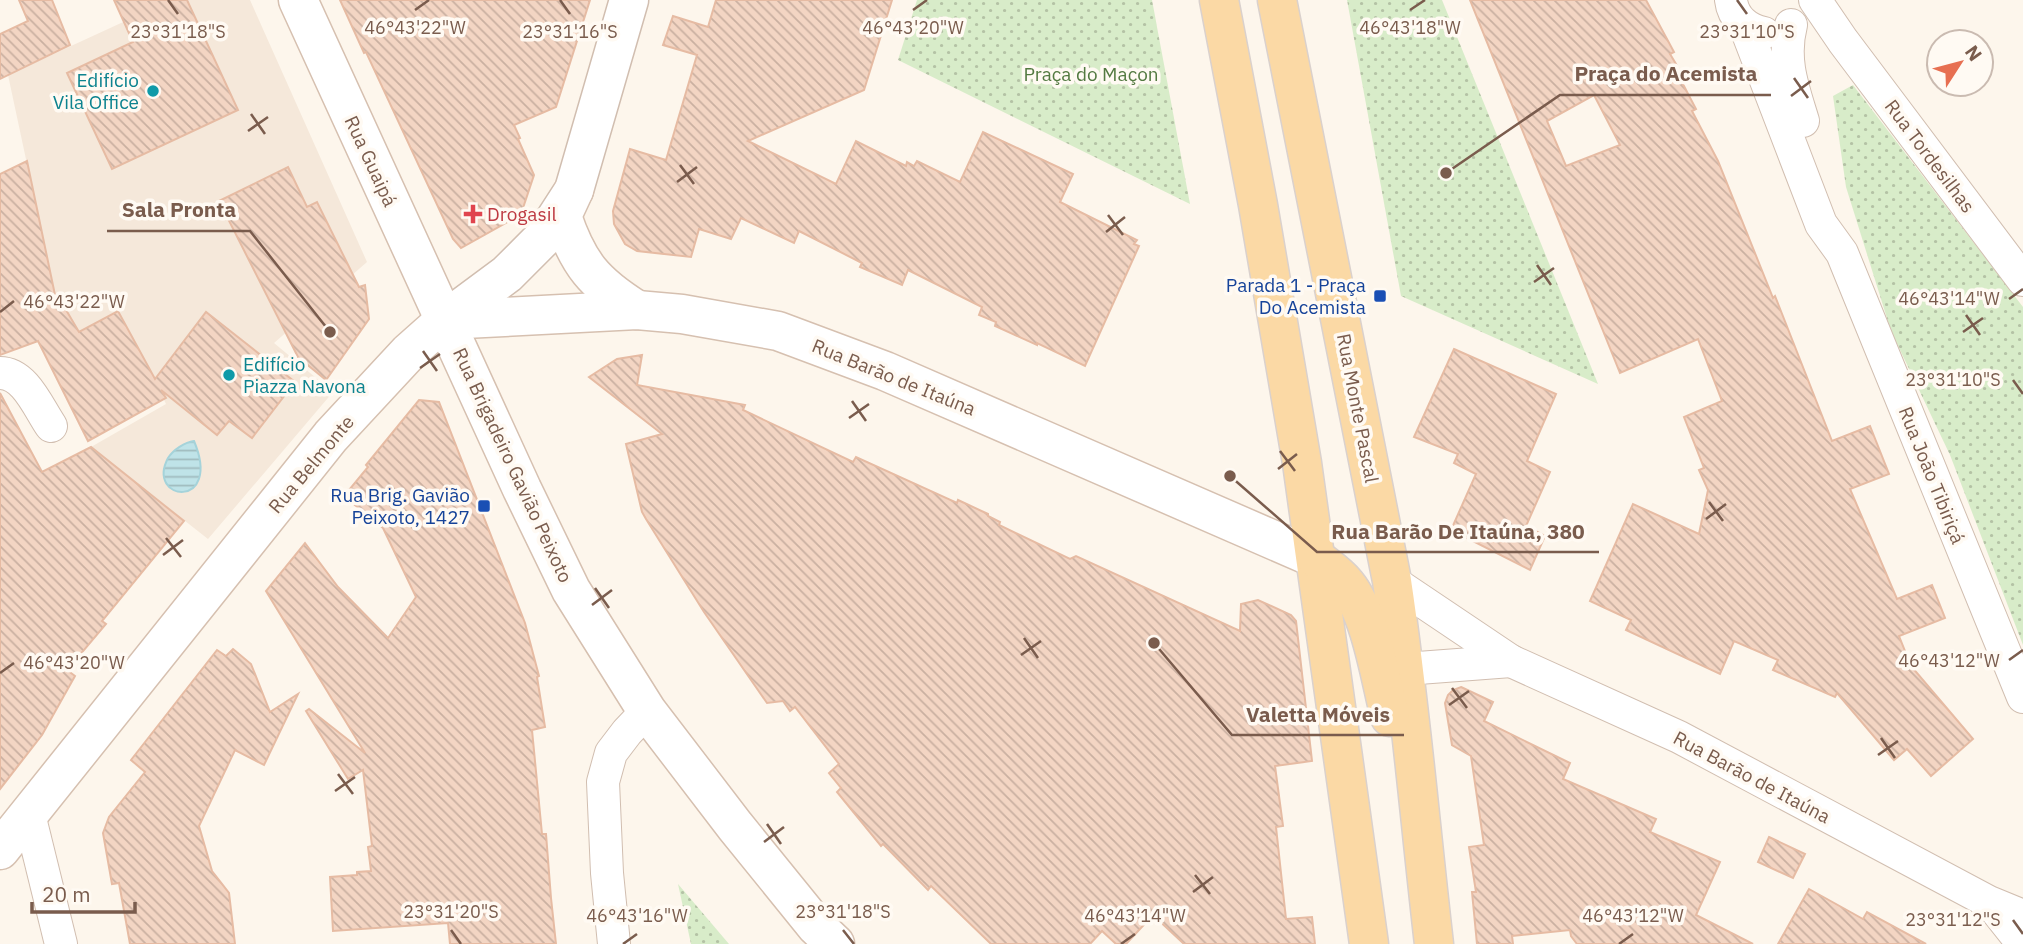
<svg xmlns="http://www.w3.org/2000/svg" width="2023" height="944" font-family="'IBM Plex Sans',sans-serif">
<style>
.residential{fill:#f5e8da}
.park{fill:url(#park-dots)}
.water{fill:url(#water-rules);stroke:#a5d3da;stroke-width:2}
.building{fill:url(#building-back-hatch);stroke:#e6bba3;stroke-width:2;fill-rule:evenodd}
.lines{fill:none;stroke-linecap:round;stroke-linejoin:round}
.minor-casing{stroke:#d1beb0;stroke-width:34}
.tertiary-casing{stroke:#d1beb0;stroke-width:41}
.secondary-casing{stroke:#d6c0b0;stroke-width:41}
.primary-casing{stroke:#dad1cd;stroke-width:41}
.minor{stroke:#fff;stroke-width:32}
.tertiary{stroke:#fff;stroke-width:38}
.secondary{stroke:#fff;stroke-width:38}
.primary{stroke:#fbd9a5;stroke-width:38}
.ticks{fill:none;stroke:#7a5c4d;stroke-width:2.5}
.culture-dot{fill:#0f9aa8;stroke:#fffaf3;stroke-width:2.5}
.health-dot{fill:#e0444e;stroke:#fffaf3;stroke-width:2.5}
.transit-dot{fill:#1a4fb4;stroke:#fffaf3;stroke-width:2.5}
.labels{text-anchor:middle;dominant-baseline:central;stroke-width:7;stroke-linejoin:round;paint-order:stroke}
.park-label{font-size:19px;fill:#537a41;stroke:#fffaf3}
.culture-label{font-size:19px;fill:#0d838f;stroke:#fffaf3;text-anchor:end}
.street-label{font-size:19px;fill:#7a5c4d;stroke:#fffaf3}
.health-label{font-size:19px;fill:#be3a42;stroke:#fffaf3;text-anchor:start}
.transit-label{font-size:19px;fill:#164399;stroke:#fffaf3;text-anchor:end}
.ticks-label{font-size:18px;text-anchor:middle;fill:#7a5c4d;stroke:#fffaf3;stroke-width:7;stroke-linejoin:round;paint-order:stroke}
.leader{fill:none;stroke:#7a5c4d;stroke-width:2.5}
.callout-dot{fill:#7a5c4d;stroke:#fffaf3;stroke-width:2.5}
.callout-label{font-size:21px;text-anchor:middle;font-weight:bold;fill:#7a5c4d;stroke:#fffaf3;stroke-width:7;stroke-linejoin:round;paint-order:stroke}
</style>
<defs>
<pattern id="park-dots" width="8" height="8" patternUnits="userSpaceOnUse" patternTransform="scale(1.75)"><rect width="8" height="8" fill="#d8ecc9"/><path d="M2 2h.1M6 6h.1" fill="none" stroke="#b4c2a5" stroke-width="1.8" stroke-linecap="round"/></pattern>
<pattern id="water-rules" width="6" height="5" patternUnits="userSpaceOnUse" patternTransform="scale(1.75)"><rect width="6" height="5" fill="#bfe3e8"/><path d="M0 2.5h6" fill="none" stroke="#a0bbbe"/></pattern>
<pattern id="building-back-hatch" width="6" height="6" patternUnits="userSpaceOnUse" patternTransform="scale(1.75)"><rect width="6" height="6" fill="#f3d5c3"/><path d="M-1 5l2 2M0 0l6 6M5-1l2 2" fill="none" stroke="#cab0a1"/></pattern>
</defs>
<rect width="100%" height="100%" fill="#fdf6ec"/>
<path class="residential" d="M171 0H250L367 262 274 343 333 392 208 539 91 447 166 404 153 377 79 332 59 298 55 295 8 75Z"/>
<g class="park">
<path d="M917 0H1152L1190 204 898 60Z"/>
<path d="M1347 0H1442L1598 384 1401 296Z"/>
<path d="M1853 85 2023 307V645L1950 455 1891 331 1846 187 1833 96Z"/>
<path d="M678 884 729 944H691Z"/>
</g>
<path class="water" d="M194 441C223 510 145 502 168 458 173 450 185 442 194 441Z"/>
<g class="building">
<path d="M19 0H52L70 45 0 79V34L28 21Z"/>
<path d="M114 0H187L238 110 112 169 67 73 133 42Z"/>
<path d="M340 0H590L556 107 514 125 520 138 518 139 534 175 522 211 513 219 461 248 453 239 366 52 364 53Z"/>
<path d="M716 0H892L864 90 748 141 836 184 856 141 906 166 907 162 914 166 917 161 960 182 983 132 1073 174 1060 202 1137 240 1134 244 1139 246 1085 366 1037 343V345L995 326 996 322 979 315 982 307 908 270 902 285 860 267 862 263 799 231 794 243 741 218 731 239 699 229 691 257 637 251 625 244 614 224 613 211 630 149 666 160 697 55 663 45 673 16 708 27Z"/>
<path d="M1470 0H1646L1674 52 1670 54 1676 64 1673 65 1696 109 1692 111 1718 161 1773 298 1775 296 1832 441 1870 426 1889 474 1850 489 1897 599 1932 585 1945 618 1899 636 1911 666 1973 739 1931 776 1907 749 1894 760 1837 693 1835 697 1773 670 1778 660 1734 641 1720 674 1626 630 1631 620 1590 601 1633 504 1699 534 1708 490 1699 470 1704 468 1684 417 1722 401 1698 339 1620 373ZM1594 95 1620 145 1566 166 1547 121Z"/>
<path d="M27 161 55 295 59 298 79 332 118 311 155 379 206 312 295 382 252 438 229 421 217 435 161 390 166 398 88 441 38 341 0 355V174Z"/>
<path d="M288 167 307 207 317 202 359 287 365 285 369 319 326 380 298 357 219 201Z"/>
<path d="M1454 349 1556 394 1527 461 1550 472 1526 526 1545 536 1530 570 1451 530 1476 474 1454 463 1458 454 1414 437Z"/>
<path d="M642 355 637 385 745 405 743 410 853 462 856 457 957 503 958 500 988 514V516L1000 522 999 525 1070 559 1076 556 1240 631 1241 604 1258 600 1291 615 1296 621 1312 761 1275 766 1283 826 1276 827 1286 919 1312 917 1315 944H1184L1153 915 1126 944H1116L1102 931 1090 944H991L931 886 928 890 883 844 881 846 837 792 841 788 829 773 839 764 795 707 790 711 783 701 767 703 704 612 646 519 642 512 626 444 662 434 589 377 617 359Z"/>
<path d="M0 393 42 472 91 447 184 521 102 621 106 624 67 670 75 676 42 735 0 789Z"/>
<path d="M419 400 439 402 525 623 539 676 537 677 545 727 532 730 542 834H546L551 898 556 944H450L448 923 333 931 330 877 357 875V872L371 871 368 847 372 846 363 770 348 779 306 711 309 709 365 753 266 591 305 543 338 587 388 638 416 597 383 528 344 496 368 467 366 465Z"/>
<path d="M233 649 251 664 270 712 298 694 264 765 235 750 199 826 212 871 229 893 235 944H130L119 883 112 884 103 833 109 817 145 772 131 760 217 650 226 656Z"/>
<path d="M1461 687 1493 702 1484 721 1570 763 1563 779 1656 819 1650 832 1720 862 1696 915 1753 944H1577L1571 936 1570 930 1512 936 1513 944H1477L1472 892H1476L1469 847 1484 845 1471 756 1452 745 1445 703 1448 695 1453 690Z"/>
<path d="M1769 837 1805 854 1793 878 1758 862Z"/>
<path d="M1809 889 1863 919 1867 912 1926 944H1778Z"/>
</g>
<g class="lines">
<g class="minor-casing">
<g id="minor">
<path d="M1731 0C1733 18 1747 30 1764 33"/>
<path d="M1815 0 1843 41 2023 280"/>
<path d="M1791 25C1782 60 1793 88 1803 121"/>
<path d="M1745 26 1821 224 1842 253 2023 697"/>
<path d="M0 373C25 373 38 407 51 426"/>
<path d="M1392 581 1511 661 1679 737 1989 902 2023 916"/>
<path d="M1405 669 1511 661"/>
<path d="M29 814 61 944"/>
<path d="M1992 905 2023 944"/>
<path d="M614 944 607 873 603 782 611 753 627 732 647 711"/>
</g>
</g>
<g class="tertiary-casing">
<path id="tertiary" d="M445 320 507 274 543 238 574 190 629 0"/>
</g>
<g class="secondary-casing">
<g id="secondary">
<path d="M298 0 522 489 571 590 647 711 735 826 816 926 835 944"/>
<path d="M574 190 562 216C578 264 594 283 637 310"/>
<path d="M445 320 637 310 682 314 778 331 885 371 1317 559"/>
<path d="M0 850 331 436 409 352 445 320"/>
</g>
</g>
<g class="primary-casing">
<g id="primary">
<path d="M1219 0 1258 205 1302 463 1369 944"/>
<path d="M1277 0 1392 581C1410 701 1420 823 1434 944"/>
<path d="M1317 559C1327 567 1338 574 1346 584 1371 614 1380 678 1390 717"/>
</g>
</g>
<use href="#minor" class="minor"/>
<use href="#tertiary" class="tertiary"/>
<use href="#secondary" class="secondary"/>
<use href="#primary" class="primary"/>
</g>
<path class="ticks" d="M168 0 178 14M560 0 570 14M1737 0 1747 14M415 10 429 0M913 10 927 0M1410 10 1425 0M1794 78 1808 98M1791 96 1811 81M251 114 265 134M248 131 268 117M680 165 694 184M677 182 697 167M1108 215 1123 235M1106 232 1125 217M1537 265 1551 285M1534 282 1554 268M2009 299 2023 289M0 312 14 301M1966 315 1980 335M1963 332 1983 318M423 351 437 371M420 368 440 354M2013 380 2023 394M852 401 866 421M849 418 869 404M1280 451 1295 471M1278 469 1297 454M1709 502 1723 521M1706 519 1726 504M166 538 181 557M163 555 183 540M595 588 609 608M592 605 612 590M1024 638 1038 658M1021 655 1041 641M2009 660 2023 650M0 673 14 663M1452 688 1467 708M1449 705 1469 691M1881 738 1895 758M1878 755 1898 741M338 774 353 794M335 791 355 777M767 824 781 844M764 842 784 827M1195 875 1210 894M1193 892 1213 877M2013 920 2023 934M451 930 461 944M843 930 854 944M623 944 637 934M1121 944 1135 934M1619 944 1633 934"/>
<g class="culture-dot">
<circle cx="153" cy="91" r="7"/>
<circle cx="229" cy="375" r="7"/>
</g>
<path class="health-dot" d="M469.5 203.5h7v7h7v7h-7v7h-7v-7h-7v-7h7z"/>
<g class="transit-dot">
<rect x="1373" y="289" width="14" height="14" rx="3.5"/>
<rect x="477" y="499" width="14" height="14" rx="3.5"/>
</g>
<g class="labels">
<g class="park-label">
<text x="1091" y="74">Praça do Maçon</text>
</g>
<g class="culture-label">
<text x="139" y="80">Edifício<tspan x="139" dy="22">Vila Office</tspan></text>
<text x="243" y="364" text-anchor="start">Edifício<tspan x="243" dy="22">Piazza Navona</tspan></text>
</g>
<g class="street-label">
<text transform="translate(1930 156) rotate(53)">Rua Tordesilhas</text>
<text transform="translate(371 161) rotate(65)">Rua Guaipá</text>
<text transform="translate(894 377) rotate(22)">Rua Barão de Itaúna</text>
<text transform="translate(1358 408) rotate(79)">Rua Monte Pascal</text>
<text transform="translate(311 464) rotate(-50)">Rua Belmonte</text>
<text transform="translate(513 465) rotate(65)">Rua Brigadeiro Gavião Peixoto</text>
<text transform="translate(1932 475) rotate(68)">Rua João Tibiriçá</text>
<text transform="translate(1752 777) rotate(28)">Rua Barão de Itaúna</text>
</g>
<g class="health-label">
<text x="487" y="214">Drogasil</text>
</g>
<g class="transit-label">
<text x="1366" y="285">Parada 1 - Praça<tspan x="1366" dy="22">Do Acemista</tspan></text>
<text x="470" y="495">Rua Brig. Gavião<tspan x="470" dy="22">Peixoto, 1427</tspan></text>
</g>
</g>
<g class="ticks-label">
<text x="913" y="34">46°43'20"W</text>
<text x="415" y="34">46°43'22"W</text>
<text x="1410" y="34">46°43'18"W</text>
<text x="178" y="38">23°31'18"S</text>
<text x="570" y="38">23°31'16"S</text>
<text x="1747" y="38">23°31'10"S</text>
<text x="1949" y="305">46°43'14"W</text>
<text x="74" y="308">46°43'22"W</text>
<text x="1953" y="386">23°31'10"S</text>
<text x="1949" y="667">46°43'12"W</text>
<text x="74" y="669">46°43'20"W</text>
<text x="451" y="918">23°31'20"S</text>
<text x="843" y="918">23°31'18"S</text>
<text x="637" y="922">46°43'16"W</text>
<text x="1135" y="922">46°43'14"W</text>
<text x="1633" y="922">46°43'12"W</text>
<text x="1953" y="926">23°31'12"S</text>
</g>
<path class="leader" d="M1446 173L1560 95H1771M330 332L250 231H107M1230 476L1317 552H1599M1154 643L1232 735H1404"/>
<g class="callout-dot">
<circle cx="1446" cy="173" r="7"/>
<circle cx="330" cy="332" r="7"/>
<circle cx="1230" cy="476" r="7"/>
<circle cx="1154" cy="643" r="7"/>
</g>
<g class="callout-label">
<text x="1666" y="81">Praça do Acemista</text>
<text x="179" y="217">Sala Pronta</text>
<text x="1458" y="539">Rua Barão De Itaúna, 380</text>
<text x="1318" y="722">Valetta Móveis</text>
</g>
<g transform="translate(1960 63) rotate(54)"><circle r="33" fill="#fffaf3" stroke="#cabbb1" stroke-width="2"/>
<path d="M0-5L12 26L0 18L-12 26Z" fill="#e76f51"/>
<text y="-10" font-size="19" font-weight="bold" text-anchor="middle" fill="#7a5c4d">N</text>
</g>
<path d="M32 902v10h103v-10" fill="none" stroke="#7a5c4d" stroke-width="3.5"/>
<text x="42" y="902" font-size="21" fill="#7a5c4d" stroke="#fffaf3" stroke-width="5" paint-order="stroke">20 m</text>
</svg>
